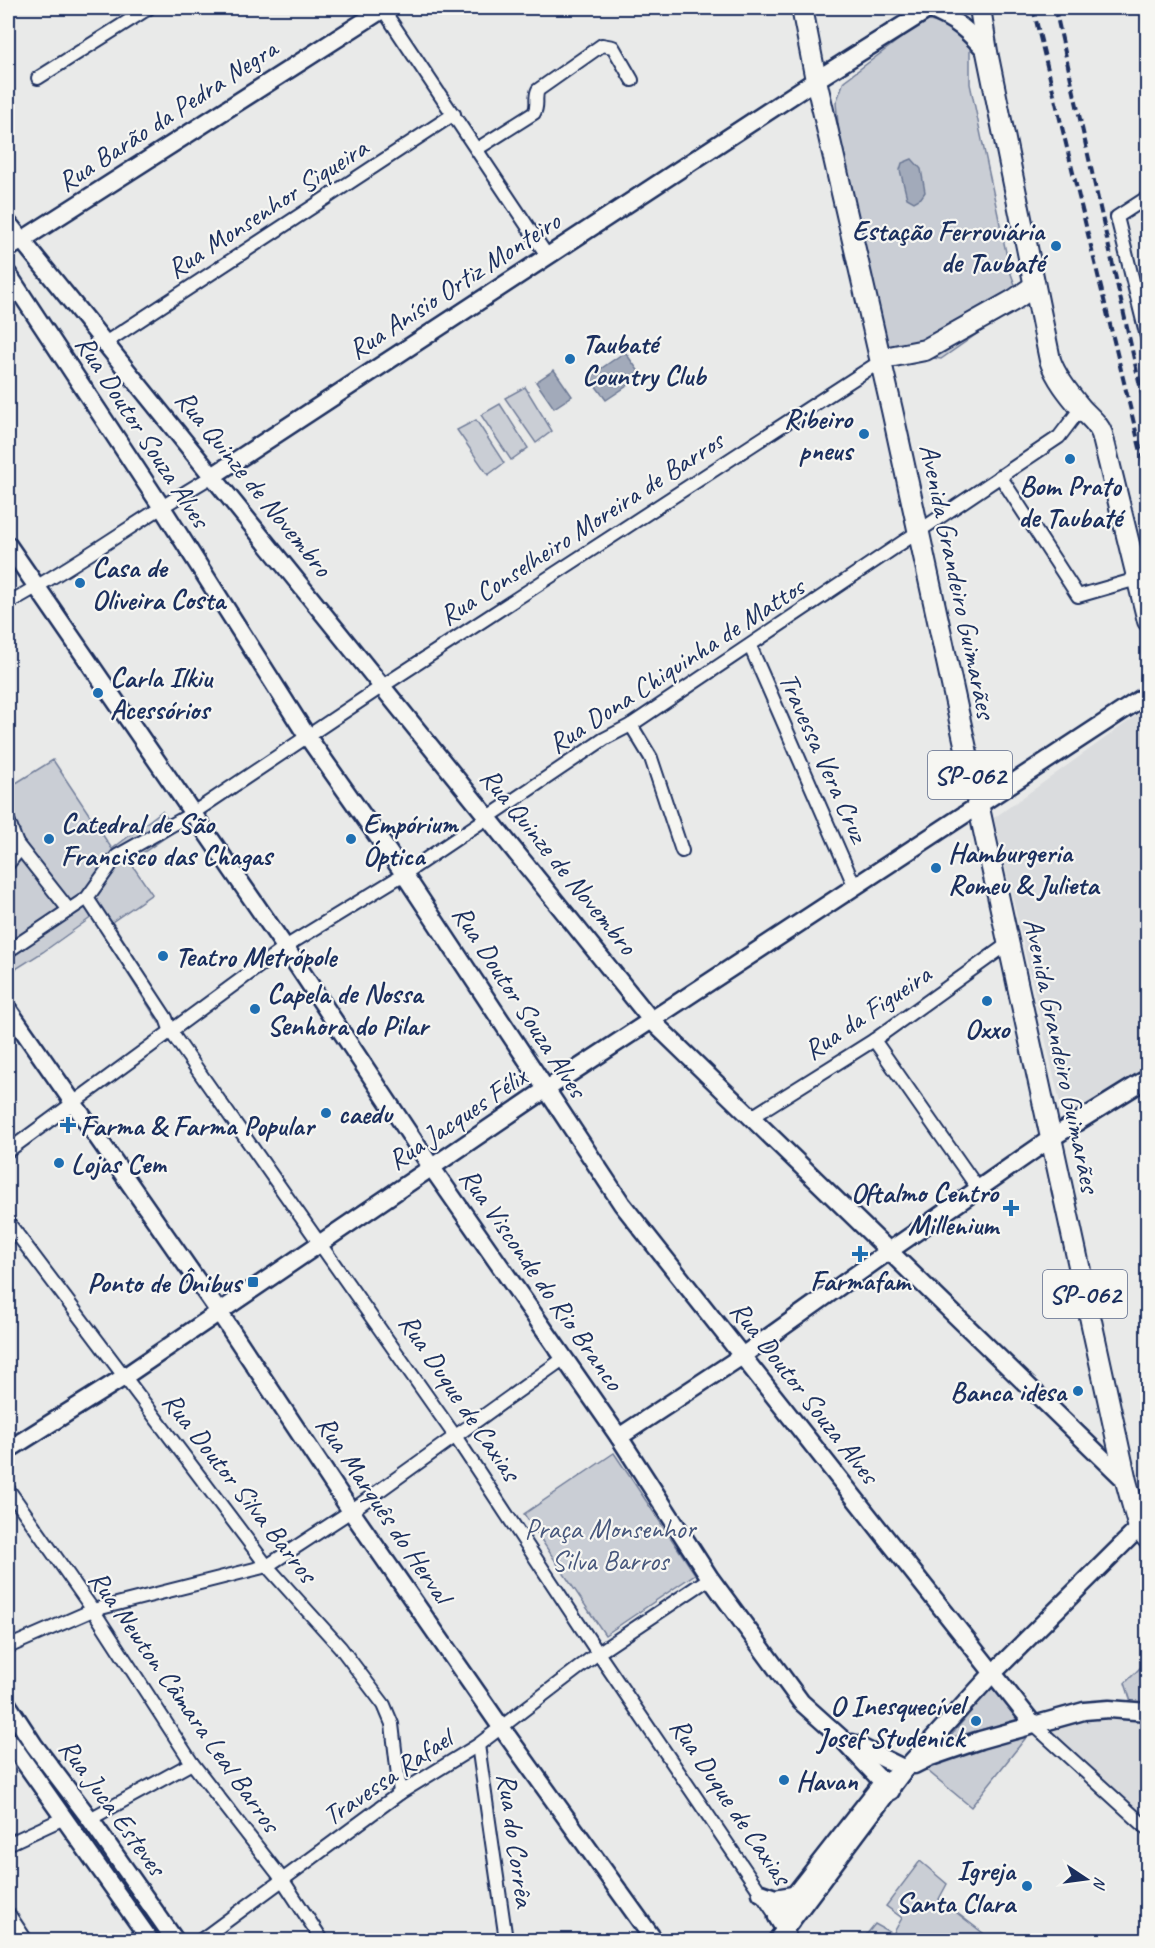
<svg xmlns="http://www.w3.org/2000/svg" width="1155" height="1948" font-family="Caveat,sans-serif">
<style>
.built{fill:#dadcde}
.green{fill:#caced5;stroke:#727e9a;stroke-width:1.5}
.water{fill:#a2aaba;stroke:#6c7995;stroke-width:1.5}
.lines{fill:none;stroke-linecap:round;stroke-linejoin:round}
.street-casing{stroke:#1b2f5e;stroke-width:16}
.secondary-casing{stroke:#1b2f5e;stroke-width:21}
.primary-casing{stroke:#1b2f5e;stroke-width:24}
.street{stroke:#f6f6f2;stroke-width:12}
.secondary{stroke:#f6f6f2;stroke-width:16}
.primary{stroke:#f6f6f2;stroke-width:20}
.rail{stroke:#1b2f5e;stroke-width:4;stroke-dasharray:9 4.5;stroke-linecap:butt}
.poi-dot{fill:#1f6fb2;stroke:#f6f6f2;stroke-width:2}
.labels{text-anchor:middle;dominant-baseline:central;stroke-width:4.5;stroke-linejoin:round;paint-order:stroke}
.shield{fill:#f6f6f2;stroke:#5d6b8a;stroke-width:1.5}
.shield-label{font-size:27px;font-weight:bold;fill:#1b2f5e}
.street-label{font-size:28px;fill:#1b2f5e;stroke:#f6f6f2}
.poi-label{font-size:28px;font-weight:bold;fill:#1b2f5e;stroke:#f6f6f2;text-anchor:start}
.park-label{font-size:28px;fill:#47577c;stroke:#f6f6f2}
</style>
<rect width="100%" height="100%" fill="#e9eae9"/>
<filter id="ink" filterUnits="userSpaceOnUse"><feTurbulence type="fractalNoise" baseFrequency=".0167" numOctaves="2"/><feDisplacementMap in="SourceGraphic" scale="12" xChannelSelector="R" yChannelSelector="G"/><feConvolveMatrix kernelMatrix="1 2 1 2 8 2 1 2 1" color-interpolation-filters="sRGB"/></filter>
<g filter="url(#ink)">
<g class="built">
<path d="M1147 708V1068L1065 1124 994 818Z"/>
<path d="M1121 1719 1147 1721 1148 1824 1044 1731 1072 1723Z"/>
</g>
<g class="green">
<path d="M925 20 955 27 970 45V84L1010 271 1018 293 998 322 987 327 941 359 886 352 840 143 836 103 844 81Z"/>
<path d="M525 387 552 431 536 443 505 398Z"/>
<path d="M500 404 528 448 511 460 481 415Z"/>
<path d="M476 420 504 463 488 475 457 430Z"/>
<path d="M53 760 112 849 162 811 176 830 130 862 152 894 112 922 171 1014 159 1023 92 917 43 952 8 974V861L24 846 8 807V788Z"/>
<path d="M614 1453 695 1574 605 1635 524 1514Z"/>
<path d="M1147 1661V1707L1133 1708 1125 1683Z"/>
<path d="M991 1687 1023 1719 949 1738Z"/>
<path d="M1028 1735 971 1807 923 1767Z"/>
<path d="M920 1861 947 1884 939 1899 992 1940H862L875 1924 893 1934 902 1918 886 1906Z"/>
</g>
<g class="water">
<path d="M912 159 921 169 925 192 921 198 914 202 907 198 900 170 902 163Z"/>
<path d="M625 352 642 376 606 400 589 377Z"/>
<path d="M554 370 572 396 554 408 536 382Z"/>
</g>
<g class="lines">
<g class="street-casing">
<g id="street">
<path d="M382 8 548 257"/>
<path d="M38 78 149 8"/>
<path d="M477 149 534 113C539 105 534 98 538 90L602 45 613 47 632 80"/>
<path d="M1148 197 1117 217 1148 341"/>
<path d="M105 343 454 114"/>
<path d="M1000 476 1078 596 1137 579"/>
<path d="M8 603C78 565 142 517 211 477"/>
<path d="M750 646 855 887"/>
<path d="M631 725 651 758 682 851"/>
<path d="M8 820 17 844 69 910"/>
<path d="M8 864 16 854 17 844"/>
<path d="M87 898 166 1018 171 1032 455 1436 598 1653 777 1917"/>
<path d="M8 951 87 898 117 856 193 813 381 687 881 361"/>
<path d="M874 1040 979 1190"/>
<path d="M750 1118 874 1040 1009 943"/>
<path d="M8 1151 285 947 404 874 604 739 631 725 1059 437 1081 408"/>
<path d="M8 1222 267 1566 340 1647 384 1705 392 1724 400 1793"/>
<path d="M8 1489 93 1610 192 1763 282 1879 322 1940"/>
<path d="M8 1647 93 1610 267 1566 351 1511 563 1359"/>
<path d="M1034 1725 1148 1829"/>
<path d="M478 1745 506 1940"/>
<path d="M90 1819 192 1763"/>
<path d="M8 1844 62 1819"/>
<path d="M8 1913 26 1940"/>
<path d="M785 1930 792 1940"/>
<path d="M201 1940 400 1793 478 1745 598 1653 710 1578"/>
</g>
</g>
<g class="secondary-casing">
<g id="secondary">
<path d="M8 223 652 1021 1126 1481"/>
<path d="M8 249 385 8"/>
<path d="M8 274 161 506 307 736 404 874 622 1204 1034 1725"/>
<path d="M211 477 816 80 929 9C957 20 967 30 987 52"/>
<path d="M8 545 285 947 432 1168 619 1437 710 1578 801 1702 840 1737 891 1791"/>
<path d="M8 1009 219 1312 351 1511 501 1727 654 1940"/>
<path d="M619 1437 742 1356 889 1251 1050 1139 1148 1078"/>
<path d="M8 1450 124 1377 545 1090 1148 694"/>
<path d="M8 1705 34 1745 90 1819 175 1940"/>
<path d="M8 1739 150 1940"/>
<path d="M852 1743 905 1769"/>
<path d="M914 1765 928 1758 980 1740 1084 1711 1109 1709 1148 1712"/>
<path d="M761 1893 775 1898 793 1895"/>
<path d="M785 1930 777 1917 882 1783 892 1777"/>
<path d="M777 1940 905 1769 992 1674 1139 1528"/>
</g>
</g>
<g class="primary-casing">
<g id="primary">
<path d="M802 8 816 80 892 410 1126 1481 1139 1528 1148 1539"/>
<path d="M980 8 987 52 1050 360C1056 378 1069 394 1081 408 1089 417 1098 423 1102 434L1148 621"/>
<path d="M881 361 889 357 925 350 1014 300 1034 286"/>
</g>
</g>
<use href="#street" class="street"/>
<use href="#secondary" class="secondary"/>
<use href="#primary" class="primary"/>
<g class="rail">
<path d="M1033 8 1148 481"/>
<path d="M1055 8 1148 421"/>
</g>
</g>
</g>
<g class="poi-dot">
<circle cx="1056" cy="246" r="6"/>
<circle cx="570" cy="359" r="6"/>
<circle cx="864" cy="434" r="6"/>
<circle cx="1070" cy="459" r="6"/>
<circle cx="80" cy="583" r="6"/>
<circle cx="98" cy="693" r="6"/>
<circle cx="49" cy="839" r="6"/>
<circle cx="351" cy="839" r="6"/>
<circle cx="936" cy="868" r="6"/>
<circle cx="163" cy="956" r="6"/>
<circle cx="987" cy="1001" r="6"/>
<circle cx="255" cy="1009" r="6"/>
<circle cx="326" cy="1113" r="6"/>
<path d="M65 1116h6v6h6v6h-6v6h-6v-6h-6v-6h6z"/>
<circle cx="59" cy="1163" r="6"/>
<path d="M1008 1199h6v6h6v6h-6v6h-6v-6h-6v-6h6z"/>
<path d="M857 1245h6v6h6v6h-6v6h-6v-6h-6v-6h6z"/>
<rect x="247" y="1276" width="12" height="12" rx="3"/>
<circle cx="1078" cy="1391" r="6"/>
<circle cx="976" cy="1721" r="6"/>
<circle cx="784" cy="1780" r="6"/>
<circle cx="1027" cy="1886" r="6"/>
</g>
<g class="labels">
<g class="shield">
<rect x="928" y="751" width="84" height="48" rx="4.5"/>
<rect x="1043" y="1270" width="84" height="48" rx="4.5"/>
</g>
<g class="shield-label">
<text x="970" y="775">SP-062</text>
<text x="1085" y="1294">SP-062</text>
</g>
<g class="street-label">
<text transform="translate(167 115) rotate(-33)">Rua Barão da Pedra Negra</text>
<text transform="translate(267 208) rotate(-33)">Rua Monsenhor Siqueira</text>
<text transform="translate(454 285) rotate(-33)">Rua Anísio Ortiz Monteiro</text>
<text transform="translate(143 431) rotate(57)">Rua Doutor Souza Alves</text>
<text transform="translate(254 483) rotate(51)">Rua Quinze de Novembro</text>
<text transform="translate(581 528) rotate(-33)">Rua Conselheiro Moreira de Barros</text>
<text transform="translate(958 581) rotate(78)">Avenida Grandeiro Guimarães</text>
<text transform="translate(676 665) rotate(-33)">Rua Dona Chiquinha de Mattos</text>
<text transform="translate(824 757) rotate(66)">Travessa Vera Cruz</text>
<text transform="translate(559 861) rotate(51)">Rua Quinze de Novembro</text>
<text transform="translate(520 1001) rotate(57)">Rua Doutor Souza Alves</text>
<text transform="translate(867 1012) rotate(-34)">Rua da Figueira</text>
<text transform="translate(1062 1055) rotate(78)">Avenida Grandeiro Guimarães</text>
<text transform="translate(457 1118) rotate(-34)">Rua Jacques Félix</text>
<text transform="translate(542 1279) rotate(55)">Rua Visconde do Rio Branco</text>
<text transform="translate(805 1392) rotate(52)">Rua Doutor Souza Alves</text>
<text transform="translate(460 1397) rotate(56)">Rua Duque de Caxias</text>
<text transform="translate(240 1487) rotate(52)">Rua Doutor Silva Barros</text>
<text transform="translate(384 1509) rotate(56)">Rua Marquês do Herval</text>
<text transform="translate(185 1701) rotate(55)">Rua Newton Câmara Leal Barros</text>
<text transform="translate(387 1777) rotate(-34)">Travessa Rafael</text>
<text transform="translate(731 1801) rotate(56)">Rua Duque de Caxias</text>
<text transform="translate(113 1807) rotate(54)">Rua Juca Esteves</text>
<text transform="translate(516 1840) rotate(82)">Rua do Corrêa</text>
</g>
<g class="poi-label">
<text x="1044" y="230" text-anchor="end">Estação Ferroviária<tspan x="1044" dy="32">de Taubaté</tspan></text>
<text x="582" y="343">Taubaté<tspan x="582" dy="32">Country Club</tspan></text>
<text x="852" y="418" text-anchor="end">Ribeiro<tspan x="852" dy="32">pneus</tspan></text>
<text x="1070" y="485" text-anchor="middle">Bom Prato<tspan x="1070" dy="32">de Taubaté</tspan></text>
<text x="92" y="567">Casa de<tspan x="92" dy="32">Oliveira Costa</tspan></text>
<text x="110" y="677">Carla Ilkiu<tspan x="110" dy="32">Acessórios</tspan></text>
<text x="61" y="823">Catedral de São<tspan x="61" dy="32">Francisco das Chagas</tspan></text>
<text x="363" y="823">Empórium<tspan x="363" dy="32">Óptica</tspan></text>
<text x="948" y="852">Hamburgeria<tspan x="948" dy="32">Romeu &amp; Julieta</tspan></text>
<text x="175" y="956">Teatro Metrópole</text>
<text x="267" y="993">Capela de Nossa<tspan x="267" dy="32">Senhora do Pilar</tspan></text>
<text x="987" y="1028" text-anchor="middle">Oxxo</text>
<text x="338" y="1113">caedu</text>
<text x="80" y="1125">Farma &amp; Farma Popular</text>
<text x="71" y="1163">Lojas Cem</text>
<text x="998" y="1192" text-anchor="end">Oftalmo Centro<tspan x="998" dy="32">Millenium</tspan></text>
<text x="860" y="1280" text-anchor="middle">Farmafam</text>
<text x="241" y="1282" text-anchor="end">Ponto de Ônibus</text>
<text x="1066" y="1391" text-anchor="end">Banca idesa</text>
<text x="964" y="1705" text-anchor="end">O Inesquecível<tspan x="964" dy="32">Josef Studenick</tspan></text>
<text x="796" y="1780">Havan</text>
<text x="1015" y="1870" text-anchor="end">Igreja<tspan x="1015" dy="32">Santa Clara</tspan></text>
</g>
<g class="park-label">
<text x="610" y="1528">Praça Monsenhor<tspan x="610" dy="32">Silva Barros</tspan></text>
</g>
</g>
<rect width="1155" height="1948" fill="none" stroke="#f6f6f2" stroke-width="30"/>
<rect x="15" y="15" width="1125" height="1918" fill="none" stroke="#1b2f5e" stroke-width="2" filter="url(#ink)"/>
<g transform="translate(1086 1879) rotate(103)" stroke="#f6f6f2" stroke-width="4.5" paint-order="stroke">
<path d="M0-4.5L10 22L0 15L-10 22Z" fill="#1b2f5e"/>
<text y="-9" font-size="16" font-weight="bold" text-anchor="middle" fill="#1b2f5e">N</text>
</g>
</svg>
